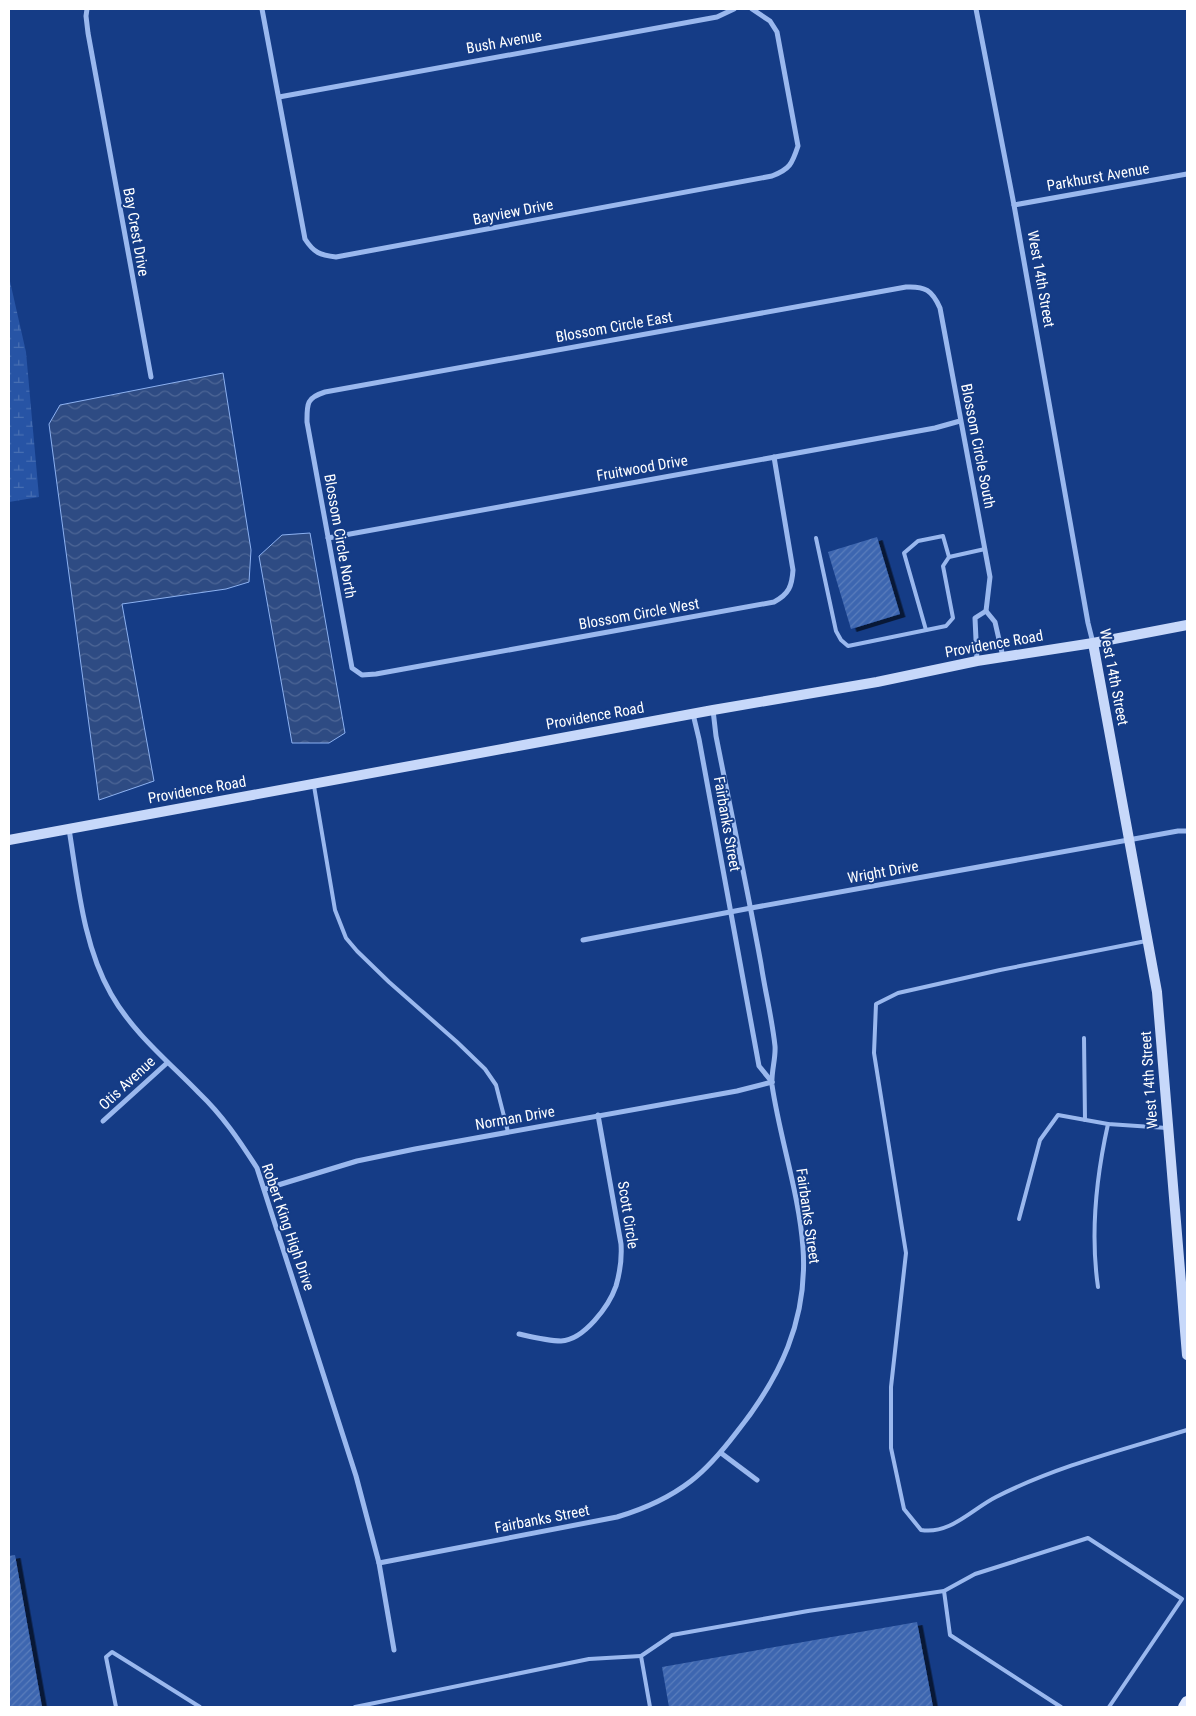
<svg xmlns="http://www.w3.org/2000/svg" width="1196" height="1716" font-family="'Roboto Condensed',sans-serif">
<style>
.wetland{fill:url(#wetland-marsh)}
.water{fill:url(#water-waves);stroke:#8cb1f1}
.building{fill:url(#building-hatch);filter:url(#shadow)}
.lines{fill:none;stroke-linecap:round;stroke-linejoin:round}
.lane{stroke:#9ab8ee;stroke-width:4}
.street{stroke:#9ab8ee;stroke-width:5}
.secondary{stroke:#c7d8fa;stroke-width:10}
.primary{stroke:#e1eaff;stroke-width:12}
.labels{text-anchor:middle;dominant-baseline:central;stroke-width:4;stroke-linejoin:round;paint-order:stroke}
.street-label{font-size:15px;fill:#fff;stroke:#153c86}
</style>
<defs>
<pattern id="wetland-marsh" width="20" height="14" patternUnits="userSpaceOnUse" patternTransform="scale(1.25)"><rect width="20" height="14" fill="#2754a5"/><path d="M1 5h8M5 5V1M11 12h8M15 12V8" fill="none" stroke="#476eb2"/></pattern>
<pattern id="water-waves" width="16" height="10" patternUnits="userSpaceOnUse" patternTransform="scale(1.25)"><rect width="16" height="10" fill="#2e4b83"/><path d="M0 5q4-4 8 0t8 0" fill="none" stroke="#4d6696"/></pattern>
<pattern id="building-hatch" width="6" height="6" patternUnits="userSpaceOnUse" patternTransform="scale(1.25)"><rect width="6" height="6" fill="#3d66b0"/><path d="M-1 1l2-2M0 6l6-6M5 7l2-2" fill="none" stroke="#5a7dbc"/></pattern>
<filter id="shadow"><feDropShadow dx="5.5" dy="3" stdDeviation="0" flood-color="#0009"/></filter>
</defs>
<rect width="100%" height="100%" fill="#153c86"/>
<path class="wetland" d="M9 277 26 352 39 497 9 502Z"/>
<g class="water">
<path d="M223 373 251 550 249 582 226 589 122 604 154 781 99 800 49 424 60 405Z"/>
<path d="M310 533 345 733 329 743H292L259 556 282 535Z"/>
</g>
<g class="building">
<path d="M877 537 900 614 851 629 828 552Z"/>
<path d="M15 1555 42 1707H9V1556Z"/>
<path d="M917 1622 933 1707H669L662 1667Z"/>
</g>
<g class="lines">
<g class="lane">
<path d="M816 538 836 631 841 640 848 646 946 626 953 618 943 566 949 557 985 549"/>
<path d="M926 630 904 553 918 541 943 536 949 557"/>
<path d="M314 786 335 910 346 938 357 951 389 982 457 1042 485 1069 496 1085 508 1132"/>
<path d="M1146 941 1000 970 898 993 876 1004 874 1053 906 1253 891 1387V1448L904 1509 921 1530C950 1535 972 1509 996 1497 1057 1466 1122 1450 1187 1430"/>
<path d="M1084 1038 1085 1120"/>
<path d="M1019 1219 1040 1140 1058 1115 1108 1124 1167 1128"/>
<path d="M1098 1287C1090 1232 1096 1178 1108 1124"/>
<path d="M944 1591 950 1635 1061 1707"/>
<path d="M116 1707 106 1657 112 1652 200 1707"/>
<path d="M355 1707 589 1659 641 1656"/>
<path d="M650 1707 641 1656 672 1635 808 1611 944 1591 975 1574 1088 1538 1182 1599 1109 1707"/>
</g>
<g class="street">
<path d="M87 9 86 16 88 33 151 377"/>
<path d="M262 9 305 239C314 253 320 255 336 257L772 176C790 169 792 164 798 146L777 32 770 21 752 9"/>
<path d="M976 9 1014 205 1088 623 1093 643"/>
<path d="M279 97 717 17 734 9"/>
<path d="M1014 205 1187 174"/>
<path d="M774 457 793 570C792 586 789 594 774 602L376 674 362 675 352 668 307 422C307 404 306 398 325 392L906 287C925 286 932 290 940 308L990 577 986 611 995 622 1003 657"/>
<path d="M328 538 935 428 960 421"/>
<path d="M977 661 975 618 986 611"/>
<path d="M693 714 699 739 759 1066 772 1082"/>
<path d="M69 829C78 884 83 945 111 994 133 1033 169 1062 199 1093 223 1116 239 1140 257 1168L356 1476 379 1563 394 1650"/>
<path d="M583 940 751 908 1178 831H1187"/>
<path d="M103 1121 167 1063"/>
<path d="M265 1189 357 1161 415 1149 737 1091 772 1082"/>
<path d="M519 1334C532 1337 548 1341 561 1341 584 1340 609 1306 616 1286 620 1272 622 1258 621 1244L598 1115"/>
<path d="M721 1453 757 1480"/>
<path d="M379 1563 617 1517C644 1509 669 1498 691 1481 709 1467 723 1450 736 1433 780 1378 808 1320 803 1248 799 1193 780 1139 772 1085 771 1072 776 1058 775 1046 772 1018 765 991 761 964 747 887 731 812 716 736L713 710"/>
</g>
<g class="secondary">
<path d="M1093 643 1157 992 1187 1355"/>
<path d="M9 840 713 710 877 682 977 661 1093 643 1187 625"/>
</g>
<path class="primary" d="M1184 1707 1187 1702"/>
</g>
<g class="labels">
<g class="street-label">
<text transform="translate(504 42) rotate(-10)">Bush Avenue</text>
<text transform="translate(1098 177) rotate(-10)">Parkhurst Avenue</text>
<text transform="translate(513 212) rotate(-11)">Bayview Drive</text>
<text transform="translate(136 232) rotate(80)">Bay Crest Drive</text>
<text transform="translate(1041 279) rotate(80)">West 14th Street</text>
<text transform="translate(614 327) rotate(-10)">Blossom Circle East</text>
<text transform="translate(978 446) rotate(79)">Blossom Circle South</text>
<text transform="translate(642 468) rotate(-10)">Fruitwood Drive</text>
<text transform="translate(340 536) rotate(80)">Blossom Circle North</text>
<text transform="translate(639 614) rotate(-10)">Blossom Circle West</text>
<text transform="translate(994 644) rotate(-10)">Providence Road</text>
<text transform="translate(1114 677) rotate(79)">West 14th Street</text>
<text transform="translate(595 716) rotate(-10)">Providence Road</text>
<text transform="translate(197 790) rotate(-10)">Providence Road</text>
<text transform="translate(727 824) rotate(80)">Fairbanks Street</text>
<text transform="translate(883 872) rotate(-10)">Wright Drive</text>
<text transform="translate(1149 1080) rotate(-94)">West 14th Street</text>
<text transform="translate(127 1083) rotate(-43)">Otis Avenue</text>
<text transform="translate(515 1118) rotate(-10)">Norman Drive</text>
<text transform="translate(628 1215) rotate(81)">Scott Circle</text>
<text transform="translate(808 1216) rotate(82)">Fairbanks Street</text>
<text transform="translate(288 1227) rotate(71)">Robert King High Drive</text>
<text transform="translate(542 1519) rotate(-11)">Fairbanks Street</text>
</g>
</g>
<rect width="1196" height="1716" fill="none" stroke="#ffffff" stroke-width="20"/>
</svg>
